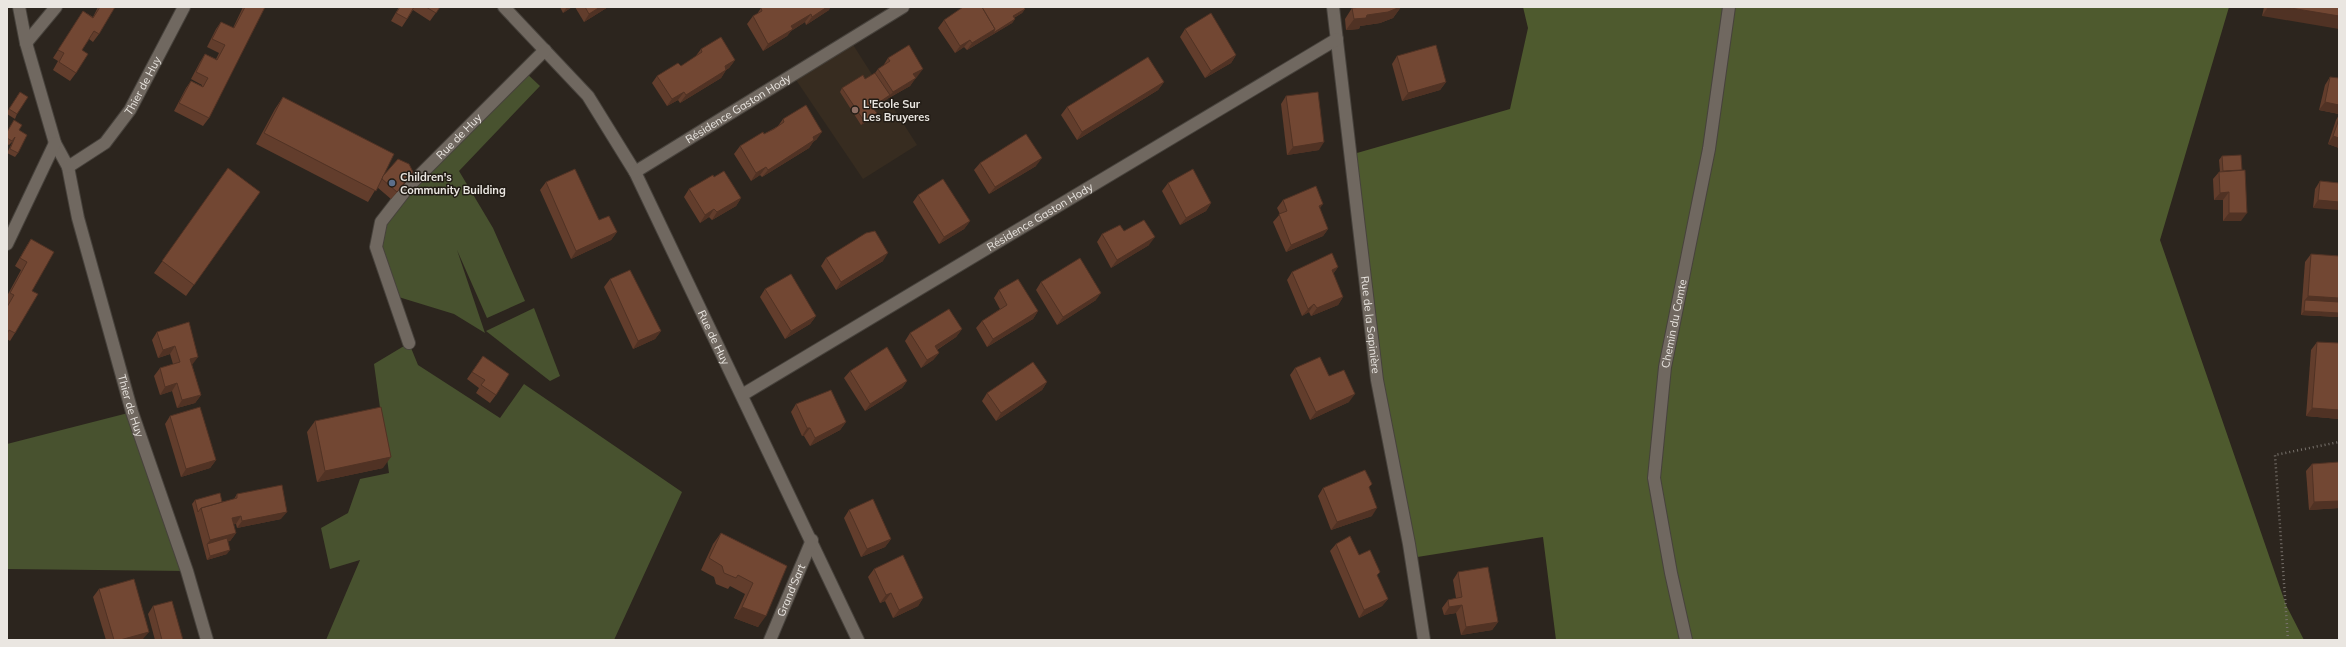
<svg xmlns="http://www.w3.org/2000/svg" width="2346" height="647" font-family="Mulish,sans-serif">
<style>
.built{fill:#372c20}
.green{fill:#48522f}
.forest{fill:#4e5a2e}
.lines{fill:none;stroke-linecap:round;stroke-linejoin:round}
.minor-casing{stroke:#47423c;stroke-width:14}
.path{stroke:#78726c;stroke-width:2.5;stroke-dasharray:1 3;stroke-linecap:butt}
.minor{stroke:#706860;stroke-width:12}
.wall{fill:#623d2c}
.shaded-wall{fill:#503224}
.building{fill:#724733;stroke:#503224}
.education-dot{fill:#8d6e63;stroke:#221c15;stroke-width:1.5}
.service-dot{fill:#5c6f8a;stroke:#221c15;stroke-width:1.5}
.labels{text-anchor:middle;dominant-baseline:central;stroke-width:3;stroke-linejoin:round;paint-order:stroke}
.street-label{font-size:11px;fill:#eae6e1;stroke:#221c15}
.poi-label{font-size:11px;font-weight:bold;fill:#eae6e1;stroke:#221c15;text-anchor:start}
</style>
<rect width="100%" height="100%" fill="#2c251e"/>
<path class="built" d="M850 40 917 145 863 179 792 74Z"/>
<g class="green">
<path d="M523 70 540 86 459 171 493 228 525 301 487 318 457 250 485 333 454 314 392 295 376 247 381 222Z"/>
<path d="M534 308 560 376 550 381 486 331Z"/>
<path d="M409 343 418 365 500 418 524 384 682 492 614 640H326L360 560 330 569 321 528 348 513 360 479 389 473 374 364Z"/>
<path d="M132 412 187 571 7 569V444Z"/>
</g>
<path class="forest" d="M1523 7H2229L2160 240 2286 605 2304 640H1556L1543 537 1411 558 1377 380 1350 155 1510 109 1528 28Z"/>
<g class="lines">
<g class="minor-casing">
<g id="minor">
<path id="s1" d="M19 7 26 43 55 143 68 167 78 218 132 412 187 571 207 640"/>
<path id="s2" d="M504 7 588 96 635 172 858 640"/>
<path id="s3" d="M1333 7 1377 380 1409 544 1424 640"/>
<path d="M26 43 56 7"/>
<path id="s4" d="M68 167 105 143 130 110 184 7"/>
<path id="s5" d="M635 172 903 7"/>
<path d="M7 244 55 143"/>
<path id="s6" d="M409 343 376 247 381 222 409 186 545 50"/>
<path id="s7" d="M742 395 1337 39"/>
<path id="s8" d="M770 640 812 540"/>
<path id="s9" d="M1686 640 1671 573 1654 478 1665 367 1709 149 1729 7"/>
</g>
</g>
<path class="path" d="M2288 640 2275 455 2339 442"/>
<use href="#minor" class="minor"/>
</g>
<g class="wall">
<path d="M98 7H115L99 34 93 42 89 39 82 50 76 73 70 81 53 70 58 61 53 58 83 11 93 17Z"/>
<path d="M243 7H265L209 118 203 126 174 111 186 88 191 81 202 86V85L191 79 200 62 205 54 216 59 219 53 207 47 216 29 221 22 233 28Z"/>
<path d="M399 7H440L430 21 413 10 402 27 391 21Z"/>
<path d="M560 7H572L563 13Z"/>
<path d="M575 7H608L584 22Z"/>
<path d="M1354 7H1401L1393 18 1380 23 1360 26 1359 29 1346 30 1345 19 1352 8Z"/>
<path d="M2264 7H2339L2262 16Z"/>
<path d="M761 8 829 10 806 25 805 22 791 31 787 36 763 51 747 24 753 16 757 14Z"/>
<path d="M969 8 1025 9 1022 13 1014 18 1015 19 1012 23 967 50 964 47 955 53 938 28 944 20Z"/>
<path d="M1185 29 1236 55 1231 63 1205 78 1180 37Z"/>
<path d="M701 49 735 60 729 68 726 70 721 78 680 103 678 100 667 106 652 83 657 76 681 66 695 57Z"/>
<path d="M1397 56 1446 82 1440 90 1402 101 1392 64Z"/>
<path d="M888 58 917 77 915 78 910 86 887 99 873 109 874 117 861 125 840 92 842 88 865 79 875 73 878 69 883 66Z"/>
<path d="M2330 77 2339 114 2319 110 2325 85Z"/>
<path d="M1164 82 1158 90 1077 140 1061 115 1067 107Z"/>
<path d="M20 92 17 114 15 119 7 114V112Z"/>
<path d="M1286 96 1319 150 1287 155 1281 104Z"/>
<path d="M283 97 383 176 408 180 391 199 377 187 368 202 256 144 275 109Z"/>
<path d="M2339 115V148L2328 144 2336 120Z"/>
<path d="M783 119 817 139 813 142 809 148 762 177 760 175 751 181 734 154 740 146 764 134 778 126Z"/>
<path d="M14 120 19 130 18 153 15 157 7 153 13 141 9 145 7 144V132Z"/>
<path d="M2222 156 2241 221H2223V200H2214L2213 179 2219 172H2220L2219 160Z"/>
<path d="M980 163 1036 166 989 194 974 170Z"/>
<path d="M228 168 260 192 186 296 154 273Z"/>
<path d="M714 177 741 198 736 206 712 220 709 217 700 223 684 197 689 189Z"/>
<path d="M2320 181 2339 183 2313 208 2315 189Z"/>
<path d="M546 182 599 220 617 232 611 240 571 259 540 190Z"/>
<path d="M1168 183 1211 203 1206 211 1180 225 1162 191Z"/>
<path d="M918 195 970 221 964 229 939 244 913 202Z"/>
<path d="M1283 200 1320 209 1328 229 1323 236 1286 252 1273 222 1280 214 1277 208Z"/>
<path d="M1124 231 1149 245 1111 268 1097 242 1102 234Z"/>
<path d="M31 239 32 291 15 333 10 341 7 339V305L8 303 7 302V296L21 270 15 266 26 247Z"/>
<path d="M2311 254 2339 256V317L2301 315 2305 262Z"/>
<path d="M826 258 883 261 836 290 821 266Z"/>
<path d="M1338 267 1333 274 1343 297 1338 305 1311 316 1309 312 1302 316 1287 280 1292 272Z"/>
<path d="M610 279 661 331 655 339 633 349 604 287Z"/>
<path d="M1041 282 1096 300 1057 325 1036 290Z"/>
<path d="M765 289 816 316 810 324 785 339 760 297Z"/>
<path d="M999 290 1038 311 1033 319 987 347 976 328 982 321 1000 309 994 298Z"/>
<path d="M189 322 192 365 201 395 195 403 177 408 172 391 160 395 154 376 160 368 173 364 170 354 158 358 152 340 157 332Z"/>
<path d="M962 329 956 337 937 350 939 353 933 360 921 368 905 341 910 333Z"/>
<path d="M2317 342 2339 419 2306 416 2311 350Z"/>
<path d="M483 356 496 395 490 403 476 393 479 388 467 379Z"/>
<path d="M1295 368 1329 376 1349 402 1310 420 1290 375Z"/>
<path d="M850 371 907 381 902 388 865 411 844 378Z"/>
<path d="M1047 382 1042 390 996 421 982 401 987 393Z"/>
<path d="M796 404 846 422 840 430 810 446 804 436H802L791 412Z"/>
<path d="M170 416 216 460 210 468 181 477 165 424Z"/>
<path d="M315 421 383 468 317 482 307 432Z"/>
<path d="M2339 462V508L2309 510 2306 471 2312 464Z"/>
<path d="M1372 484 1369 487 1372 516 1331 530 1318 496 1323 488Z"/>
<path d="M237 494 281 519 237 528 236 524H233L236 533 230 541H228L227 554 207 560 192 504 195 500 222 502 234 499Z"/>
<path d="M849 510 891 539 885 547 861 557 844 518Z"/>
<path d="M721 533 787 566 758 627 734 618 745 594 730 586 728 589 716 584 714 577 701 570 713 544Z"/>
<path d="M1336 544 1359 555 1377 576 1388 599 1382 606 1359 618 1330 551Z"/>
<path d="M874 569 923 598 918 606 893 618 885 601 880 603 868 577Z"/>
<path d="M1458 572 1498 622 1492 630 1461 635 1456 613 1444 615 1442 608 1448 600 1456 598 1453 580Z"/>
<path d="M99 589 143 639 141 640H106L93 597Z"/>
<path d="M153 606 183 640H155L148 614Z"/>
</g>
<g class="shaded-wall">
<path d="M567 7H572L563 13Z"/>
<path d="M600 7H608L584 22 589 14Z"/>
<path d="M827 7H831L829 10 806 25 812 17Z"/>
<path d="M1400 7H1401L1393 18 1380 23 1360 26 1359 29 1346 30 1354 19Z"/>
<path d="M2268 7H2285L2339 16V29L2262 16Z"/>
<path d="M1025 9 1022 13 1010 20 1013 16Z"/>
<path d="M811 14 805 22 791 31 787 36 763 51 768 44 791 26Z"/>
<path d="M1015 19 1012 23 967 50 972 43 995 29Z"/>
<path d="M970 40 964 47 955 53 960 46Z"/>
<path d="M1236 55 1231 63 1205 78 1211 71Z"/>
<path d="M735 60 729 68 719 74 725 66Z"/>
<path d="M923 69 917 77 908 82 913 74Z"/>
<path d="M726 70 721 78 680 103 686 95Z"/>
<path d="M916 78 910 86 887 99 870 111 872 107 890 95 893 92Z"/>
<path d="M1164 82 1158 90 1077 140 1082 132Z"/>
<path d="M1446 82 1440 90 1402 101 1408 93Z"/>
<path d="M684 92 678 100 667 106 672 99Z"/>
<path d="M2325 102 2339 105V114L2319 110Z"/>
<path d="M877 113 874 117 861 125 864 121Z"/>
<path d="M822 132 817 139 813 142 809 148 762 177 768 170 813 137Z"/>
<path d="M2333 136 2339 138V148L2328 144Z"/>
<path d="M1324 142 1319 150 1287 155 1293 147Z"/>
<path d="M1042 158 1036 166 989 194 995 187Z"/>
<path d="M766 167 760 175 751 181 756 173Z"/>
<path d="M413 172 408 180 391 199 397 192Z"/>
<path d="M2229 192 2223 200H2214L2220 193Z"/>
<path d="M741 198 736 206 712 220 717 212Z"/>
<path d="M2318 200 2339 202V210L2313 208Z"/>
<path d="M1211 203 1206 211 1180 225 1186 218Z"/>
<path d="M1323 204 1318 211 1319 206Z"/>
<path d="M714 209 709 217 700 223 705 215Z"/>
<path d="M2229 213H2247L2241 221H2223Z"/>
<path d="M970 221 964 229 939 244 944 237Z"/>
<path d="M1328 229 1323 236 1286 252 1291 245Z"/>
<path d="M617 232 611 240 571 259 576 251Z"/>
<path d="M1155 237 1149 245 1111 268 1117 260Z"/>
<path d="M888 253 883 261 836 290 841 282Z"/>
<path d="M1338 267 1333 274 1332 270Z"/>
<path d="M1101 293 1096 300 1057 325 1063 317Z"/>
<path d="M2308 296 2339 298V307L2305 300Z"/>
<path d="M1343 297 1338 305 1311 316 1317 308Z"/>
<path d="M1314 304 1309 312 1302 316 1308 309Z"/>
<path d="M1038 311 1033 319 987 347 993 339Z"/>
<path d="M2304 311 2339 313V317L2301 315Z"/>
<path d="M816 316 810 324 785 339 791 331Z"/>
<path d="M962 329 956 337 930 354 935 346Z"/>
<path d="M661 331 655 339 633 349 638 341Z"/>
<path d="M175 346 170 354 158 358 163 350Z"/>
<path d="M939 353 933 360 921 368 927 360Z"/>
<path d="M198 357 192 365 184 367 190 359Z"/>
<path d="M907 381 902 388 865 411 870 404Z"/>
<path d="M1047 382 1042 390 996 421 1001 413Z"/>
<path d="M177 383 172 391 160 395 165 387Z"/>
<path d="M1355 394 1349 402 1310 420 1316 412Z"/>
<path d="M201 395 195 403 177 408 182 400Z"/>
<path d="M2312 408 2339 410V419L2306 416Z"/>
<path d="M846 422 840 430 810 446 815 438Z"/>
<path d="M807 428H810L804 436H802Z"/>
<path d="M391 457 383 468 317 482 325 471Z"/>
<path d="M216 460 210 468 181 477 186 469Z"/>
<path d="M2339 501V508L2309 510 2314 502Z"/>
<path d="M1377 508 1372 516 1331 530 1337 522Z"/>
<path d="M287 512 281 519 237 528 242 521Z"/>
<path d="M241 516 236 524 226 526 232 518Z"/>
<path d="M236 533 230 541 208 547 207 544 210 540Z"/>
<path d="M891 539 885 547 861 557 867 549Z"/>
<path d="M230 550 227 554 207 560 210 556Z"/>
<path d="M891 593 885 601 880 603 886 595Z"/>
<path d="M923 598 918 606 893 618 899 610Z"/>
<path d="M1388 599 1382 606 1359 618 1364 610Z"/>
<path d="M1462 605 1456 613 1444 615 1449 607Z"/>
<path d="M742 607 766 616 758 627 734 618Z"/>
<path d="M1498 622 1492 630 1461 635 1466 627Z"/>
<path d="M149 632 143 639 141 640H120Z"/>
</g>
<g class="building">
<path d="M100 7H115L99 34 94 31 82 50 88 54 76 73 59 62 64 53 58 50 83 11 93 18Z"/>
<path d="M245 7H265L209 118 179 103 191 81 203 87 208 78 196 72 205 54 217 60 225 45 212 39 221 22 234 28Z"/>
<path d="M400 7H414L407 19 396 13Z"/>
<path d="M426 7H440L436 13Z"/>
<path d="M585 7H600L589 14Z"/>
<path d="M762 7H827L812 17 811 14 791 26 793 29 768 44 753 16 762 11 761 8Z"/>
<path d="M963 7H982L995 29 972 43 970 40 960 46 944 20Z"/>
<path d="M982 7H1023L1025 9 1013 16 1015 19 993 33 995 29Z"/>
<path d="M1362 7H1400L1388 12 1367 15 1366 18 1354 19 1352 8Z"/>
<path d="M2285 7H2339V16Z"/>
<path d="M1211 13 1236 55 1211 71 1185 29Z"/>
<path d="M721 37 735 60 725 66 726 70 686 95 684 92 672 99 657 76 678 63 681 66 702 52 701 49Z"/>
<path d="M909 45 923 69 913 74 916 78 893 92 878 69 890 61 888 58Z"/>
<path d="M1436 45 1446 82 1408 93 1397 56Z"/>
<path d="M1148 57 1164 82 1082 132 1067 107Z"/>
<path d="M875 73 890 95 872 107 877 113 864 121 842 88 863 75 865 79Z"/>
<path d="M2330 77 2339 78V105L2325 102Z"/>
<path d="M20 92 28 97 17 114 9 109Z"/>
<path d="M1318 92 1324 142 1293 147 1286 96Z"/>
<path d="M283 97 394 154 376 191 264 133Z"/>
<path d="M806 105 822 132 813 137 814 140 768 170 766 167 756 173 740 146 763 132 764 134 774 129 784 122 783 119Z"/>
<path d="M2339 119V138L2333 136Z"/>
<path d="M14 120 22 125 19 130 27 135 18 153 10 149 15 137 12 141 7 138V132Z"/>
<path d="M1026 134 1042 158 995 187 980 163Z"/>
<path d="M2241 155 2242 170 2223 171 2222 156Z"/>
<path d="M398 159 409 164 413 172 397 192 382 179 383 176Z"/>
<path d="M228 168 260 192 194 285 162 261Z"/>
<path d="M575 169 599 220 609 216 617 232 576 251 546 182Z"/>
<path d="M1193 169 1211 203 1186 218 1168 183Z"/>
<path d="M2245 170 2247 213H2229V192L2220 193 2219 172Z"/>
<path d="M724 171 741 198 717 212 714 209 705 215 689 189 713 175 714 177Z"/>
<path d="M943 179 970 221 944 237 918 195Z"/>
<path d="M2320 181 2339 183V202L2318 200Z"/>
<path d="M1316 186 1323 204 1319 206 1328 229 1291 245 1279 214 1287 211 1283 200Z"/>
<path d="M1144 220 1155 237 1117 260 1102 234 1120 225 1124 231Z"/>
<path d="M875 231 888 253 841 282 826 258 866 233Z"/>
<path d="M31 239 54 252 32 291 38 294 15 333 9 330 7 334V307L14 295 10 293 27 262 20 258Z"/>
<path d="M1332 253 1338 267 1332 270 1343 297 1317 308 1314 304 1308 309 1292 272Z"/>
<path d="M2311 254 2339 256V298L2308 296Z"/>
<path d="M1080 258 1101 293 1063 317 1041 282Z"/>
<path d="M630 270 661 331 638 341 610 279Z"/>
<path d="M791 274 816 316 791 331 765 289Z"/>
<path d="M1018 279 1038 311 993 339 982 321 1007 305 999 290Z"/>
<path d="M2305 300 2339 302V313L2304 311Z"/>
<path d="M949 309 962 329 935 346 939 353 927 360 910 333Z"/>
<path d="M189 322 198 357 190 359 201 395 182 400 177 383 165 387 160 368 180 362 175 346 163 350 157 332Z"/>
<path d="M2317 342 2339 343V410L2312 408Z"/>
<path d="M887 347 907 381 870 404 850 371Z"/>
<path d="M483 356 509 374 496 395 481 385 485 380 472 372Z"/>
<path d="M1320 357 1329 376 1344 370 1355 394 1316 412 1295 368Z"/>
<path d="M1033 362 1047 382 1001 413 987 393Z"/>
<path d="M831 390 846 422 815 438 810 428H807L796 404Z"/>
<path d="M200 407 216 460 186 469 170 416Z"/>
<path d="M381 407 391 457 325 471 315 421Z"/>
<path d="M2339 462V501L2314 502 2312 464Z"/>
<path d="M1365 470 1372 484 1369 487 1377 508 1337 522 1323 488Z"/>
<path d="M282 485 287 512 242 521 241 516 232 518 236 533 210 540 201 508 237 498V494Z"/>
<path d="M220 493 222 502 201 508 198 512 195 500Z"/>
<path d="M873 499 891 539 867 549 849 510Z"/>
<path d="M721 533 787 566 766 616 742 607 753 583 738 575 736 578 724 573 722 566 709 558Z"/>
<path d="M1350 536 1359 555 1370 550 1380 572 1377 575 1388 599 1364 610 1336 544Z"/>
<path d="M227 538 230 550 210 556 207 544Z"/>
<path d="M903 555 923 598 899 610 891 593 886 595 874 569Z"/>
<path d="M1488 567 1498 622 1466 627 1462 605 1449 607 1448 600 1462 597 1458 572Z"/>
<path d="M134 579 149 632 120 640H114L99 589Z"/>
<path d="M172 601 183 640H162L153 606Z"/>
</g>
<circle class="education-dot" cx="855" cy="110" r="4"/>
<circle class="service-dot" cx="392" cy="183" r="4"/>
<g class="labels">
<g class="street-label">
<text stroke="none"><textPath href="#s4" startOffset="113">Thier de Huy</textPath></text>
<text stroke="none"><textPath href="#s5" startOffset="121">Résidence Gaston Hody</textPath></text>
<text stroke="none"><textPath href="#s6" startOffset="243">Rue de Huy</textPath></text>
<text stroke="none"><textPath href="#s7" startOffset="347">Résidence Gaston Hody</textPath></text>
<text stroke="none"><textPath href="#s9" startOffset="321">Chemin du Comte</textPath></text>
<text stroke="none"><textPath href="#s3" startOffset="320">Rue de la Sapinière</textPath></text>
<text stroke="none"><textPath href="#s2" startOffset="395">Rue de Huy</textPath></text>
<text stroke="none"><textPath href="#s1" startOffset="415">Thier de Huy</textPath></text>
<text stroke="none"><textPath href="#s8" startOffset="54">Grand'Sart</textPath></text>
</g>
<g class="poi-label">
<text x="863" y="104">L'Ecole Sur<tspan x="863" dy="13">Les Bruyeres</tspan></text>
<text x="400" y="177">Children's<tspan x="400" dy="13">Community Building</tspan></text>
</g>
</g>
<rect width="2346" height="647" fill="none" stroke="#eae6e1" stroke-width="16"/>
</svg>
